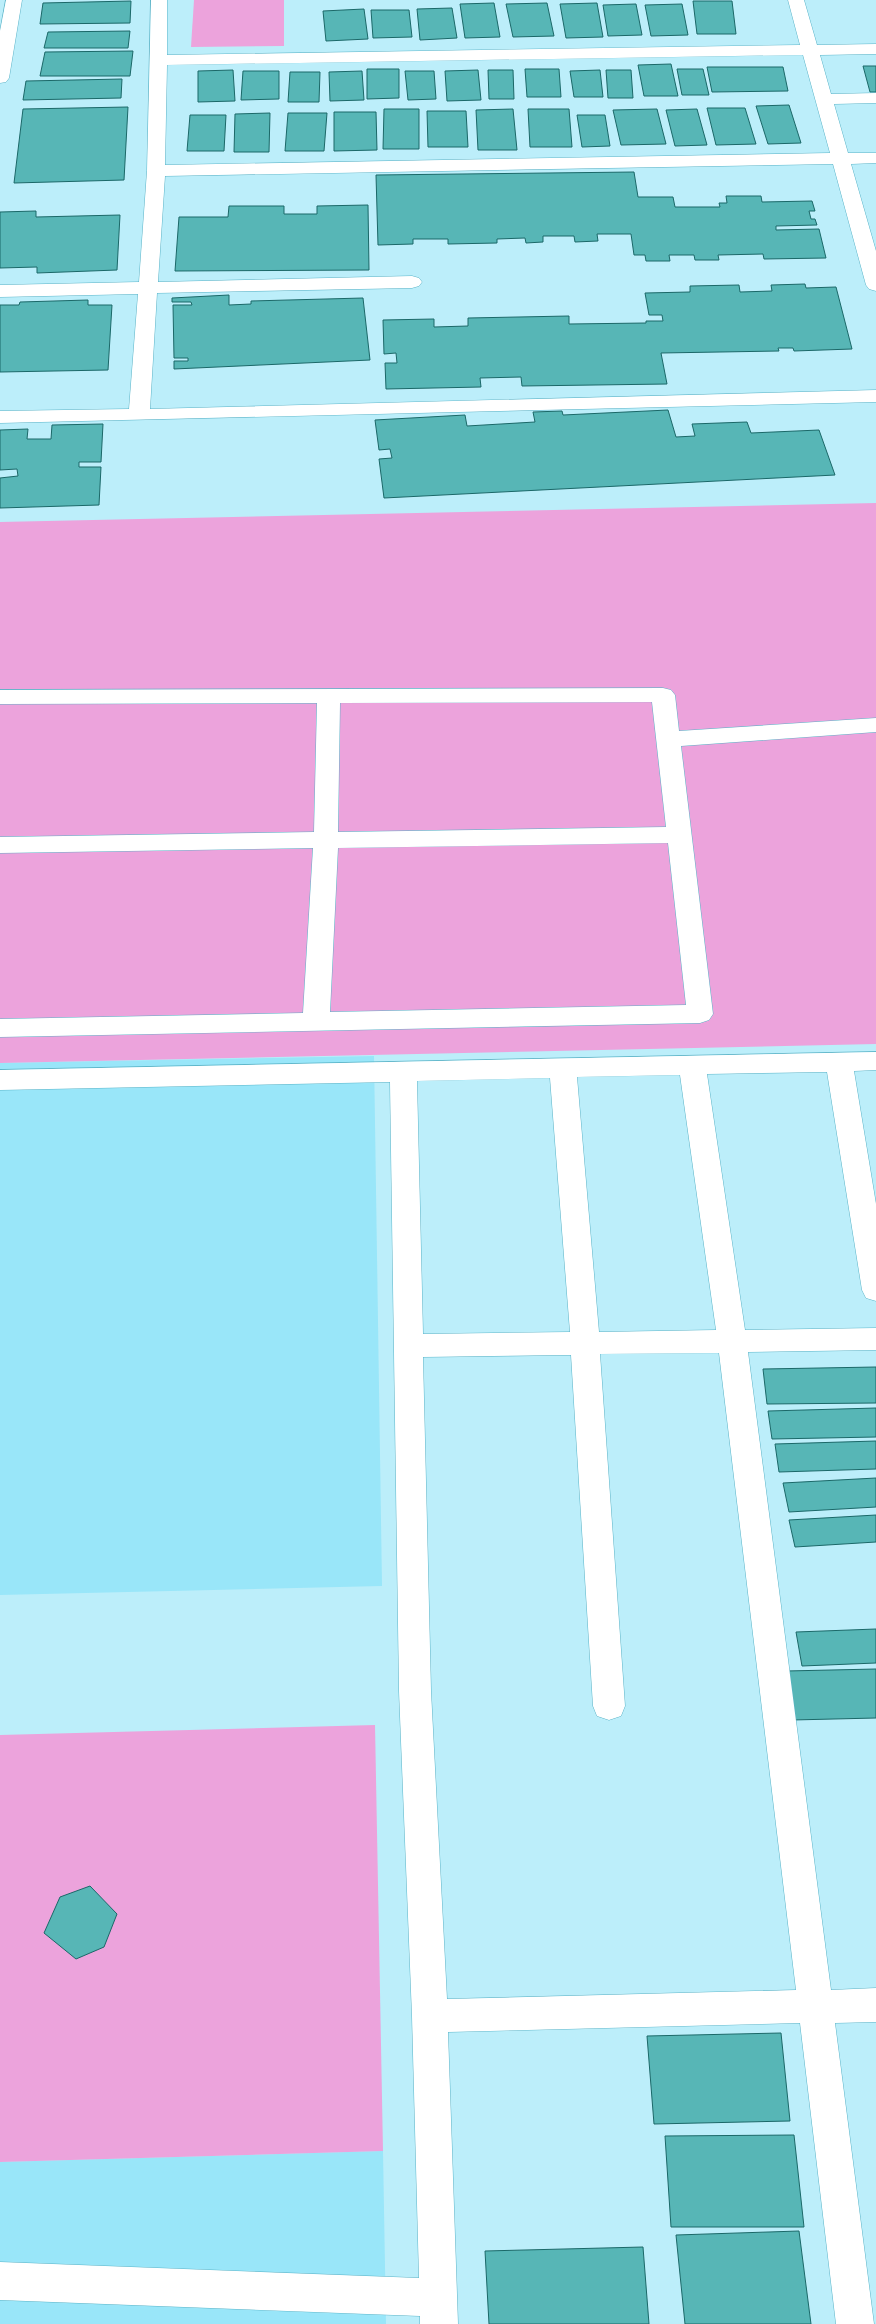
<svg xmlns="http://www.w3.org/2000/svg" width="876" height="2324" font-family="'Varela Round',sans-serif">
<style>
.built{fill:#99e6f9}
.green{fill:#eca3dc}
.building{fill:#57b6b6;stroke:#1b6868}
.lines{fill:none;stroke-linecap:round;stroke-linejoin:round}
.minor-casing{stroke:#5ab3c7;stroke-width:1}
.minor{fill:#fff;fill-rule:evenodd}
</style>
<rect width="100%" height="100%" fill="#bceefa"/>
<g class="built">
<path d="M374 1056 382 1586 0 1595V1063Z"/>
<path d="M383 2151 386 2324H0V2162Z"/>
</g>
<g class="green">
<path d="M194 0H284V46L191 47Z"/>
<path d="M876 503V1044L0 1063V522Z"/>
<path d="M375 1725 383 2151 0 2162V1735Z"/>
</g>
<g class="building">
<path d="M131 1 130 23 40 24 43 3Z"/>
<path d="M693 1H732L736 34H697Z"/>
<path d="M494 3 500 37 465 38 460 4Z"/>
<path d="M547 3 554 36 513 37 506 4Z"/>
<path d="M597 3 603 37 566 38 560 4Z"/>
<path d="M636 4 642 35 608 36 603 5Z"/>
<path d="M682 4 688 35 651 36 645 5Z"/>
<path d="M452 8 457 38 420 40 417 9Z"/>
<path d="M364 9 368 39 326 41 323 11Z"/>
<path d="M371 10H409L412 37 373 38Z"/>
<path d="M130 31 128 48H44L48 32Z"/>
<path d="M133 51 130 76H40L45 52Z"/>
<path d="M671 64 678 96H644L638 65Z"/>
<path d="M863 66H876V92H870Z"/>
<path d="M707 67H783L788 91 712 92Z"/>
<path d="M367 69H399V98L367 99Z"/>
<path d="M525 69H559L561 97H527Z"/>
<path d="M677 69H703L709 95H682Z"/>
<path d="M233 70 235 101 198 102V71Z"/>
<path d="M478 70 481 100 447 101 445 71Z"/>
<path d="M488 70H513L514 99H489Z"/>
<path d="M600 70 603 97H574L570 71Z"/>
<path d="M606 70H631L633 98H608Z"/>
<path d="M243 71H279V99L241 100Z"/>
<path d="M362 71 364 100 330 101 329 72Z"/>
<path d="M405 71H434L436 99 408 100Z"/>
<path d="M290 72H320L319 102H288Z"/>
<path d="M122 79 121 98 23 100 26 81Z"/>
<path d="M789 105 801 143 768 144 756 106Z"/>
<path d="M128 107 124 180 14 183 23 109Z"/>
<path d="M707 108H745L756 144 716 145Z"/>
<path d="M384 109H419V149H383Z"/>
<path d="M513 109 517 150H478L476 110Z"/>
<path d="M528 109H569L572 147H530Z"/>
<path d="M657 109 666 144 621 145 613 110Z"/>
<path d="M697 109 707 145 675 146 666 110Z"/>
<path d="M427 111H466L468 147H428Z"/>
<path d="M334 112H376L377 150 334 151Z"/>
<path d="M270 113 269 152H234L235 114Z"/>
<path d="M288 113H327L324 151H285Z"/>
<path d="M190 115H226L224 151H187Z"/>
<path d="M577 115H605L610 146 582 147Z"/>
<path d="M634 172 638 197H673L675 207H720L719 203H727L726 196H761L762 202 812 201 815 211H809L811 219H815L817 225 776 226V230L819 229 826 258 764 259 763 254 718 255 719 260H695L694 255H669L670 261H646L645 255H634L631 234H597L598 241 575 242 574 236H543V242L526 243 525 238 497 239V243L448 244V239H413V244L378 245 376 175Z"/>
<path d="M368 205 369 270 175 271 179 217H228L229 206H284V214H317V206Z"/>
<path d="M36 211V217L120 215 117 270 37 273V267L0 268V212Z"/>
<path d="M805 284 806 288 836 287 852 349 794 351 793 348H778L779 351 661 353 667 384 522 386 521 377 480 378 481 387 386 389 385 363H397L396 353 384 354 383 320 434 319V327L468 326V318L569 316V324L646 323V321H663L662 315H649L645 293 690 292V286L739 285 740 292 772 291 771 285Z"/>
<path d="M229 295V305L251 304V301L363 298 370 360 174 369V361H188V358H174L173 305H192L191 302H172V298Z"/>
<path d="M88 300V305H112L108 370 0 372V305H19L20 302Z"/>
<path d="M668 410 676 437 695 436 692 424 747 422 751 433 819 430 835 475 384 498 379 459 392 458 390 449 379 450 375 420 465 415 467 426 535 422 533 412 562 411 563 415Z"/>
<path d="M103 424 101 462H79V467H101L99 505 0 508V478L18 476 17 469 0 470V430L28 429 27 439H51L52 425Z"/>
<path d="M876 1367V1403L767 1404 763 1369Z"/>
<path d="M876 1408V1437L772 1439 768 1411Z"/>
<path d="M876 1441V1469L779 1472 775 1444Z"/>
<path d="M876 1478V1507L789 1512 783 1483Z"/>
<path d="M876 1515V1542L795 1547 789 1520Z"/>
<path d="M876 1629V1663L802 1666 796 1632Z"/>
<path d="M876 1669V1718L792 1720 786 1671Z"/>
<path d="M90 1886 117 1914 104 1947 76 1959 44 1933 60 1897Z"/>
<path d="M781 2033 790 2121 654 2124 647 2036Z"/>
<path d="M794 2135 804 2227H671L665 2136Z"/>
<path d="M799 2231 811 2324H685L676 2235Z"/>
<path d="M643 2247 649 2324H489L485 2251Z"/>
</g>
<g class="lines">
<g class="minor-casing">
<g id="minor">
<path d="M6 0H22L9 78 6 82 0 83V31Z"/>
<path d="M151 0H167V55L800 45 788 0H804L817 45 876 44V54L820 55 831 94 876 93V103L834 104 848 153H876V163L851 164 876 251V291L869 289 866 285 833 164 165 176 158 282 412 276 419 278 422 282 419 286 412 288 157 293 150 409 876 390V402L0 423V411L129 409 138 294 0 297V285L139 282 147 171ZM803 55 830 153 165 165 167 65Z"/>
<path d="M663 688 671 690 675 695 679 731 876 718V732L681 746 713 1014 709 1020 700 1023 0 1037V1019L303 1013 313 848 0 853V837L314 832 317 703 0 704V690ZM652 702 666 827 338 832 340 703ZM668 843 686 1005 330 1012 338 848Z"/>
<path d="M876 1052V1070L854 1071 876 1204V1301L866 1298 862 1290 827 1072 707 1074 745 1330 876 1328V1350L748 1352 831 1990 876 1988V2022L835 2023 874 2324H836L800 2023 448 2032 458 2324H420V2316L0 2300V2262L419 2278 412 2016 399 1691 390 1082 0 1090V1070ZM680 1075 716 1330 599 1332 577 1077ZM550 1078 570 1332 423 1334 417 1081ZM719 1353 796 1990 447 1999 431 1691 423 1357 571 1355 593 1706 597 1716 609 1720 621 1716 625 1706 600 1354Z"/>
</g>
</g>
<use href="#minor" class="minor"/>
</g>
</svg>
